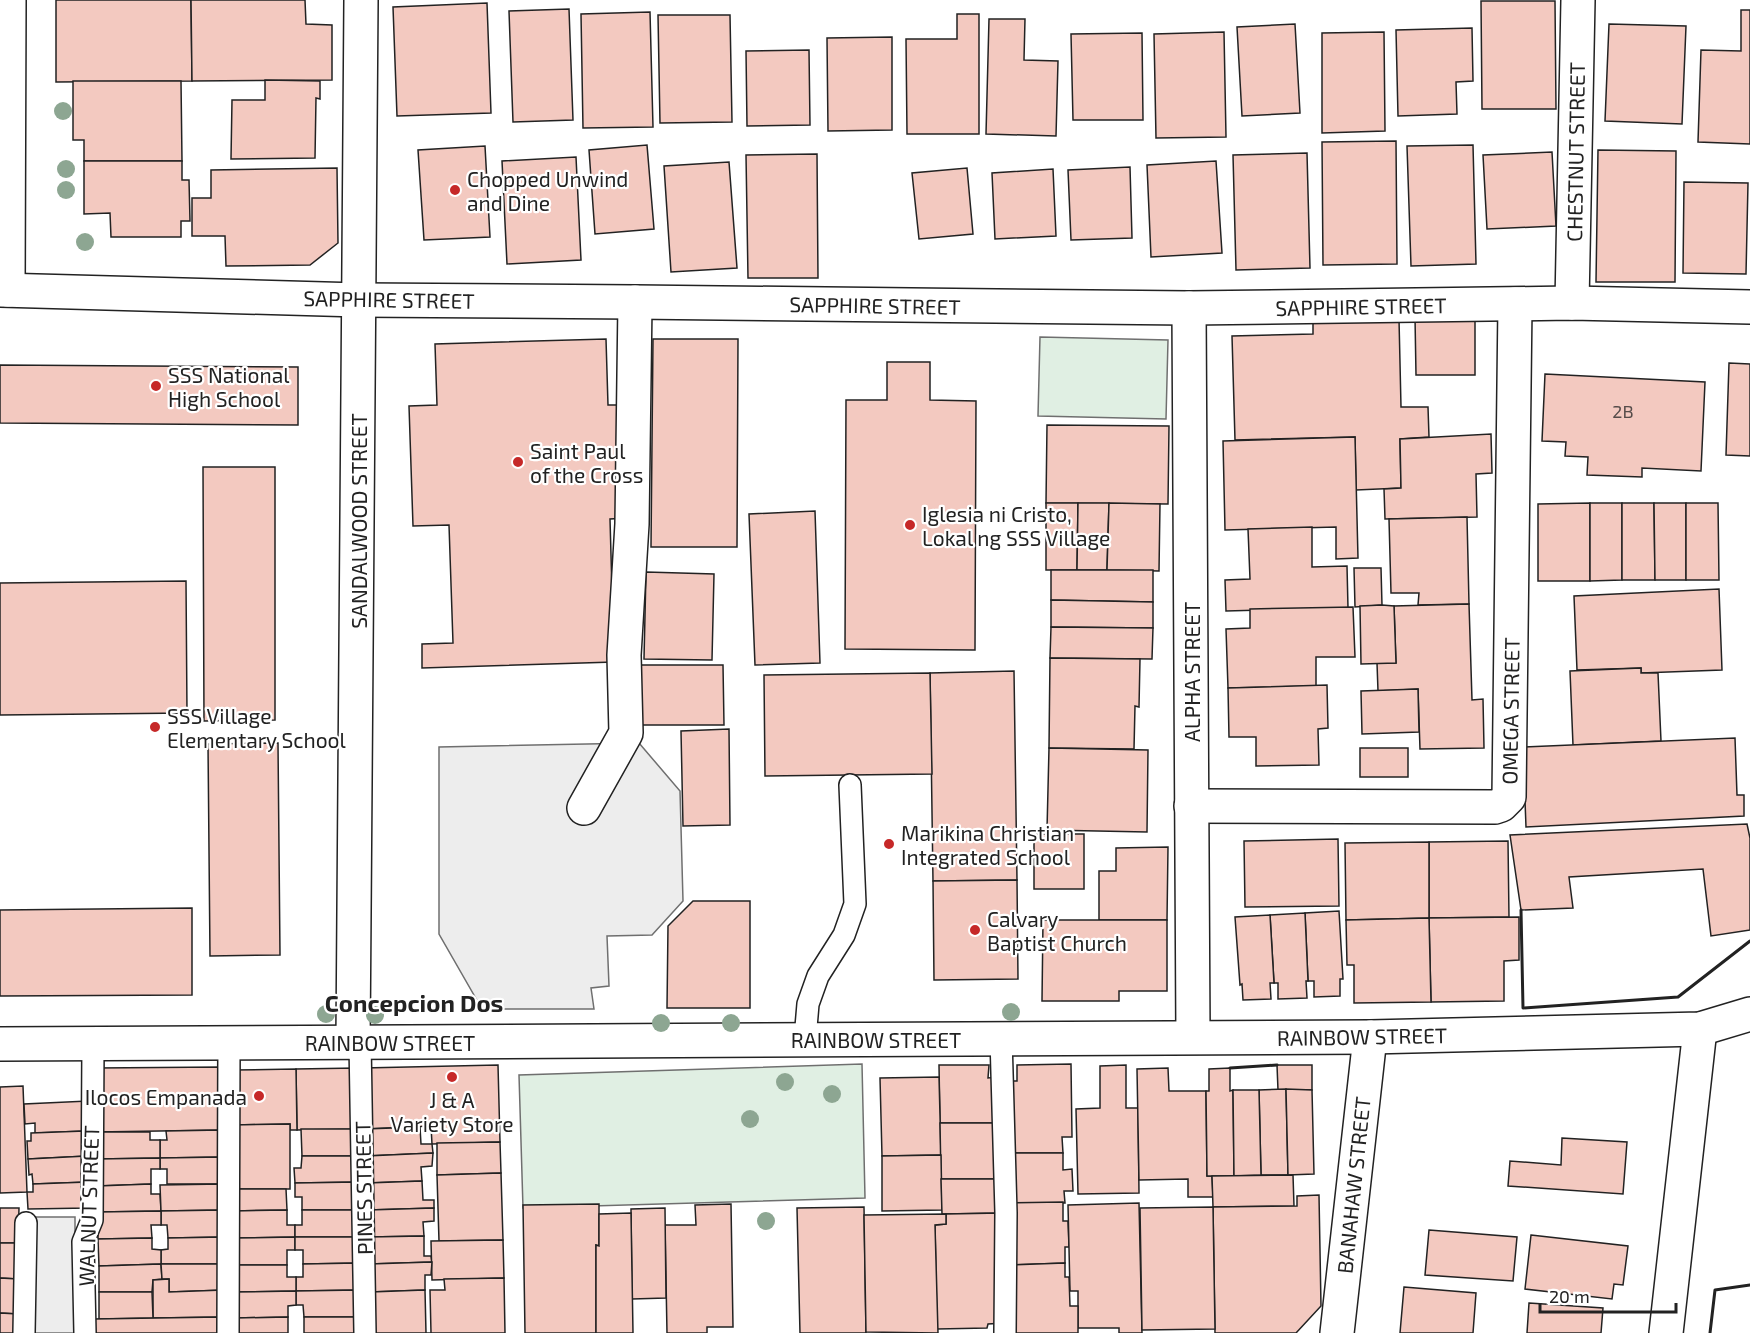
<svg xmlns="http://www.w3.org/2000/svg" width="1750" height="1333" font-family="'Exo 2',sans-serif">
<style>
.green{fill:#e0efe3;stroke:#6f6f6f;stroke-width:1.5}
.parking{fill:#ededed;stroke:#6f6f6f;stroke-width:1.5}
.building{fill:#f3c9c0;stroke:#222;stroke-width:1.5}
.lines{fill:none;stroke-linecap:round;stroke-linejoin:round}
.service-casing{stroke:#222;stroke-width:24}
.minor-casing{stroke:#222;stroke-width:36}
.tertiary-casing{stroke:#222;stroke-width:36}
.service{stroke:#fff;stroke-width:21}
.minor{stroke:#fff;stroke-width:33}
.tertiary{stroke:#fff;stroke-width:33}
.wall{stroke:#222;stroke-width:3}
.tree{fill:#8da692}
.poi-dot{fill:#c62828;stroke:#fff;stroke-width:2}
.labels{text-anchor:middle;dominant-baseline:central;stroke-width:4.5;stroke-linejoin:round;paint-order:stroke}
.number-label{font-size:18px;fill:#564c4a}
.street-label{font-size:21px;fill:#222;stroke:#fff}
.poi-label{font-size:21px;fill:#222;stroke:#fff;text-anchor:start}
.quarter-label{font-size:24px;font-weight:bold;fill:#222;stroke:#fff}
</style>
<rect width="100%" height="100%" fill="#fff"/>
<g class="green">
<path d="M1040 337 1168 340 1166 419 1038 416Z"/>
<path d="M862 1064 865 1198 523 1208 519 1075Z"/>
</g>
<g class="parking">
<path d="M639 743 680 791 683 901 652 935 607 936 609 986 591 988 594 1009H482L439 934V747Z"/>
<rect x="31" y="1217" width="44" height="116"/>
</g>
<g class="building">
<path d="M56 0H191L192 81 56 82Z"/>
<path d="M191 0H305L306 24 332 25V80L192 81Z"/>
<path d="M1481 1H1555L1556 109H1482Z"/>
<path d="M487 3 491 113 397 116 393 7Z"/>
<path d="M569 9 573 120 513 122 509 11Z"/>
<path d="M1741 10H1750V144L1698 142 1701 50 1741 51Z"/>
<path d="M650 12 653 127 583 128 581 14Z"/>
<path d="M957 14H979V134H907L906 39H957Z"/>
<path d="M658 15H730L732 122 660 123Z"/>
<path d="M989 19H1025L1024 60 1058 61 1056 136 986 134Z"/>
<path d="M1295 24 1300 113 1242 116 1237 27Z"/>
<path d="M1609 24 1686 26 1682 124 1605 121Z"/>
<path d="M1472 28 1473 81 1456 82 1457 114 1398 116 1396 30Z"/>
<path d="M1224 32 1226 137 1156 138 1154 34Z"/>
<path d="M1384 32 1385 131 1322 133V33Z"/>
<path d="M1142 33 1143 120H1073L1071 34Z"/>
<path d="M892 37V130L828 131 827 38Z"/>
<path d="M809 50 810 125 747 126 746 51Z"/>
<path d="M265 80 320 81V99L316 98 315 158 231 159 232 100H265Z"/>
<path d="M73 81H181L182 161H84V140H73Z"/>
<path d="M1396 141 1397 264 1323 265 1322 142Z"/>
<path d="M647 145 654 229 595 234 589 150Z"/>
<path d="M1473 145 1476 264 1411 266 1407 146Z"/>
<path d="M485 146 490 237 424 240 418 150Z"/>
<path d="M1598 150 1676 151 1675 282H1596Z"/>
<path d="M1552 152 1556 226 1487 229 1483 155Z"/>
<path d="M1307 153 1310 268 1236 270 1233 155Z"/>
<path d="M817 154 818 278H748L746 155Z"/>
<path d="M576 157 581 260 507 264 502 161Z"/>
<path d="M84 161H182V180H189L190 221H181V237H111L110 213 84 214Z"/>
<path d="M1216 161 1222 253 1151 257 1147 165Z"/>
<path d="M729 162 737 268 671 272 664 166Z"/>
<path d="M1130 167 1132 238 1071 240 1068 170Z"/>
<path d="M337 168 338 243 310 265 226 266 225 236H192V198H211V170Z"/>
<path d="M967 168 973 234 919 239 912 173Z"/>
<path d="M1053 169 1056 236 995 239 992 173Z"/>
<path d="M1684 182 1748 183 1746 274 1683 273Z"/>
<path d="M1475 316V375H1416L1415 317Z"/>
<path d="M1399 319 1401 407H1428L1429 437 1400 439 1401 488 1356 490 1355 437 1235 440 1232 336 1313 334V321Z"/>
<path d="M606 339 608 405H624L627 518 610 519 614 662 422 668V644L453 643 449 525 413 526 409 406 437 405 435 344Z"/>
<path d="M653 339H738L737 547H651Z"/>
<path d="M887 362H930V400L976 401 975 650 845 649 846 400H887Z"/>
<path d="M1729 363 1750 364V456L1726 455Z"/>
<path d="M0 365 298 367V425L0 423Z"/>
<path d="M1545 374 1705 382 1701 471 1642 468V477L1587 475 1588 457 1565 456 1566 442 1542 441Z"/>
<path d="M1047 425 1169 426 1168 504 1046 503Z"/>
<path d="M1491 434 1492 473 1476 474 1477 517 1385 519 1384 489 1401 488 1400 439Z"/>
<path d="M1355 437 1358 558 1336 559V527L1225 530 1223 441Z"/>
<path d="M203 467H275V720L204 721Z"/>
<path d="M1046 503H1078L1077 570H1046Z"/>
<path d="M1078 503H1109L1107 570H1077Z"/>
<path d="M1109 503 1160 504 1159 571 1107 570Z"/>
<path d="M1590 503V581H1538V504Z"/>
<path d="M1590 503H1622V580L1590 581Z"/>
<path d="M1622 503H1654L1655 580H1622Z"/>
<path d="M1654 503H1686V580H1655Z"/>
<path d="M1686 503H1718L1719 580H1686Z"/>
<path d="M815 511 820 663 755 665 749 514Z"/>
<path d="M1467 517 1469 604 1418 605 1419 593H1391L1389 519Z"/>
<path d="M1312 527V567L1347 566 1348 608 1226 611 1225 580 1250 579 1248 529Z"/>
<path d="M1354 568H1381L1382 605 1355 607Z"/>
<path d="M1051 570H1153V602L1051 600Z"/>
<path d="M646 572 714 574 712 660 644 659Z"/>
<path d="M186 581 187 713 0 715V583Z"/>
<path d="M1719 589 1722 670 1641 673V668L1577 670 1574 596Z"/>
<path d="M1051 600 1153 602V628L1051 627Z"/>
<path d="M1469 604 1472 700 1483 699 1484 748 1420 749 1418 689 1378 691 1377 663H1396L1394 606Z"/>
<path d="M1382 605 1394 606 1396 663 1361 664 1360 606Z"/>
<path d="M1353 607 1355 657H1316V686L1228 688 1226 629 1250 628V609Z"/>
<path d="M1051 627 1153 628 1152 659 1050 658Z"/>
<path d="M1050 658 1140 659 1139 707 1135 706 1134 749 1049 748Z"/>
<path d="M632 665H723L724 725H632Z"/>
<path d="M1641 668V673H1658L1661 741 1573 745 1570 671Z"/>
<path d="M1014 671 1017 880 933 881 930 673Z"/>
<path d="M930 673 932 774 765 776 764 675Z"/>
<path d="M1327 685 1328 728 1318 729 1319 765 1256 766V737H1229L1228 688Z"/>
<path d="M1418 689 1419 732 1362 734 1361 691Z"/>
<path d="M729 729 730 825 683 826 681 731Z"/>
<path d="M1735 738 1737 795H1744V816L1526 827 1523 747Z"/>
<path d="M278 743 280 955 210 956 208 744Z"/>
<path d="M1049 748 1148 750 1147 832 1047 830Z"/>
<rect x="1360" y="748" width="48" height="29"/>
<path d="M1747 824 1750 838V930L1711 936 1703 869 1569 877 1573 908 1521 910 1510 835Z"/>
<rect x="1034" y="834" width="50" height="55"/>
<path d="M1338 839 1339 906 1245 907 1244 841Z"/>
<path d="M1508 841 1509 917 1429 918V842Z"/>
<path d="M1429 842V918L1346 920 1345 843Z"/>
<path d="M1168 847 1167 920H1099V871H1116V848Z"/>
<path d="M1017 880 1018 979 934 980 933 881Z"/>
<path d="M693 901H750V1008H667L668 926Z"/>
<path d="M192 908V995L0 996V910Z"/>
<path d="M1339 911 1343 979H1340V996L1314 997V981H1308L1305 913Z"/>
<path d="M1305 913 1308 981H1306L1307 998 1278 999V983H1274L1270 915Z"/>
<path d="M1270 915 1274 983H1270L1271 999 1243 1000 1242 984 1240 985 1235 917Z"/>
<path d="M1519 917V960L1504 961V1001L1431 1002 1429 918Z"/>
<path d="M1429 918 1431 1002 1354 1003V965H1347L1346 920Z"/>
<path d="M1043 920H1167V991H1119V1001H1042Z"/>
<path d="M1071 1064 1072 1137H1062L1063 1153H1007L1006 1081H1017V1065Z"/>
<path d="M498 1065 500 1142 432 1144 431 1126 365 1129 363 1068Z"/>
<path d="M939 1065H989L988 1078 998 1077 999 1123H940Z"/>
<path d="M1126 1065V1108H1138L1139 1193 1078 1194 1076 1109 1100 1108V1066Z"/>
<path d="M1277 1065H1312V1090H1278Z"/>
<path d="M222 1067V1130L96 1132V1068Z"/>
<path d="M357 1068 358 1129 297 1130 296 1069Z"/>
<path d="M1168 1068 1169 1091H1206L1207 1176H1212L1213 1197H1188V1179L1139 1180 1137 1069Z"/>
<path d="M1230 1068V1091L1233 1090 1234 1176H1207L1206 1091H1209V1069Z"/>
<path d="M296 1069 297 1130H290V1124L234 1125V1070Z"/>
<path d="M939 1077 941 1155 882 1156 880 1078Z"/>
<path d="M23 1086 27 1192 0 1193V1087Z"/>
<path d="M1286 1089 1288 1175H1261L1259 1090Z"/>
<path d="M1286 1089 1312 1090 1314 1174 1288 1175Z"/>
<path d="M1233 1090H1259L1261 1175 1234 1176Z"/>
<path d="M88 1101 85 1131 35 1133V1123L25 1124 24 1104Z"/>
<path d="M940 1123H999L1000 1179H941Z"/>
<path d="M290 1124V1189H233L232 1125Z"/>
<path d="M420 1127 421 1144H432L433 1153 366 1156 365 1129Z"/>
<path d="M301 1129H358V1156H302Z"/>
<path d="M222 1130V1157L160 1158V1140H167L166 1131Z"/>
<path d="M85 1131 87 1156 28 1159 27 1141H31V1133Z"/>
<path d="M96 1132H150V1140H160V1158L97 1159Z"/>
<path d="M1562 1138 1627 1142 1623 1194 1508 1186 1510 1161 1561 1165Z"/>
<path d="M500 1142 501 1173 437 1175V1143Z"/>
<path d="M433 1153 432 1166 421 1167 422 1181 367 1183 366 1156Z"/>
<path d="M1007 1153H1063V1170L1072 1169 1073 1191H1064L1065 1203H1008Z"/>
<path d="M941 1155 942 1210 882 1211V1156Z"/>
<path d="M87 1156 88 1182 33 1184 32 1174 29 1175 28 1159Z"/>
<path d="M302 1156H358V1182L295 1183 294 1168H301Z"/>
<path d="M222 1157 223 1184H167V1169H160V1158Z"/>
<path d="M160 1158V1169H151V1184L97 1186V1159Z"/>
<path d="M501 1173 503 1240 439 1241 437 1175Z"/>
<path d="M1293 1175 1294 1206 1213 1207 1212 1176Z"/>
<path d="M941 1179H1000V1213L942 1214Z"/>
<path d="M422 1181 423 1200H434V1208L368 1210 367 1183Z"/>
<path d="M88 1182V1208L28 1209 27 1192H33V1184Z"/>
<path d="M358 1182V1210H302V1197H295V1183Z"/>
<path d="M151 1184V1194H160L161 1211 98 1212 97 1186Z"/>
<path d="M223 1184V1210L161 1211 160 1185Z"/>
<path d="M233 1189H286L287 1210 233 1211Z"/>
<path d="M1319 1195 1321 1306 1296 1333H1215L1213 1207 1297 1206V1196Z"/>
<path d="M1063 1202V1221H1068L1069 1247H1065V1263L1010 1265 1008 1203Z"/>
<path d="M1139 1203 1142 1333H1119V1328H1078V1291H1070L1068 1205Z"/>
<path d="M599 1204V1246L596 1245V1333H525L523 1205Z"/>
<path d="M731 1204 733 1327H707V1333H667L665 1225H696L695 1205Z"/>
<path d="M864 1207 866 1333H800L797 1208Z"/>
<path d="M1213 1207 1215 1329 1142 1330 1140 1208Z"/>
<path d="M0 1208H19L18 1243H0Z"/>
<path d="M434 1208V1221L423 1222 424 1236 368 1237V1210Z"/>
<path d="M665 1208 666 1298 632 1299 631 1209Z"/>
<path d="M223 1210 224 1237 168 1238 167 1225H161V1211Z"/>
<path d="M287 1210V1225H295V1237L234 1238 233 1211Z"/>
<path d="M302 1210H358L359 1237H295V1225H302Z"/>
<path d="M161 1211V1225H151L152 1238 98 1239V1212Z"/>
<path d="M631 1213 633 1333H596V1245L599 1246V1214Z"/>
<path d="M1002 1213 1004 1323 988 1324 987 1328 937 1329 935 1225 946 1224V1214Z"/>
<path d="M946 1214V1224L935 1225 938 1333 866 1332 864 1215Z"/>
<path d="M1429 1230 1517 1237 1513 1281 1425 1275Z"/>
<path d="M1531 1235 1628 1246 1623 1285 1614 1284 1612 1299 1525 1289Z"/>
<path d="M424 1236V1256H431L432 1262 369 1264 368 1237Z"/>
<path d="M224 1237V1264H161V1250L168 1249V1238Z"/>
<path d="M295 1237V1250H287V1265H234V1238Z"/>
<path d="M295 1237H359V1263L303 1264V1250H295Z"/>
<path d="M152 1238V1249L161 1250V1264L99 1266 98 1239Z"/>
<path d="M503 1240 504 1278 432 1280 431 1241Z"/>
<path d="M0 1243H18V1279L0 1278Z"/>
<path d="M432 1262 431 1275H425V1290L370 1292 369 1264Z"/>
<path d="M359 1263V1290L296 1291V1277H303V1264Z"/>
<path d="M1065 1263V1277H1069L1070 1306H1078V1333H1010V1265Z"/>
<path d="M161 1264 162 1279 153 1280 152 1292H99V1266Z"/>
<path d="M161 1264H224V1290L169 1292V1279H162Z"/>
<path d="M234 1265H287V1277H296V1291L234 1292Z"/>
<path d="M0 1278 18 1279V1314L0 1313Z"/>
<path d="M504 1278 505 1333H431L430 1290H445L444 1279Z"/>
<path d="M169 1279V1292L224 1290 221 1317 153 1318V1280Z"/>
<path d="M1404 1287 1476 1293 1473 1333H1400Z"/>
<path d="M359 1290 360 1317H304L303 1305H296V1291Z"/>
<path d="M425 1290 426 1333H431H371L370 1292Z"/>
<path d="M296 1291V1305L288 1306V1317L235 1318 234 1292Z"/>
<path d="M99 1292H152L153 1318 99 1319Z"/>
<path d="M1529 1303 1603 1308 1601 1333H1527Z"/>
<path d="M0 1313 18 1314 17 1333H0Z"/>
<path d="M221 1317 222 1333H94L93 1319Z"/>
<path d="M288 1317V1333H235V1318Z"/>
<rect x="304" y="1317" width="56" height="16"/>
</g>
<g class="lines">
<g class="service-casing">
<g id="service">
<path d="M1001 1038 1006 1213 1005 1333"/>
<path d="M805 1039 808 1004 818 976 844 935 855 904 850 785"/>
<path d="M360 1042 365 1333"/>
<path d="M24 1333 26 1223"/>
<path d="M85 1333 83 1242 92 1220 93 1044"/>
<path d="M228 1333 229 1043"/>
</g>
</g>
<g class="minor-casing">
<g id="minor">
<path d="M0 290 359 300 635 302 1189 308 1572 303 1750 307"/>
<path d="M8 290 9 0"/>
<path d="M1572 303 1578 0"/>
<path d="M1189 308 1193 1037"/>
<path d="M1191 806 1495 807 1501 805 1509 797 1515 304"/>
<path d="M584 808 626 733 624 655 632 524 635 302"/>
<path d="M353 1042 361 0"/>
<path d="M1337 1333 1370 1037"/>
<path d="M1666 1333 1700 1029"/>
</g>
</g>
<g class="tertiary-casing">
<path id="tertiary" d="M0 1044 1370 1037 1700 1029 1750 1014"/>
</g>
<use href="#service" class="service"/>
<use href="#minor" class="minor"/>
<use href="#tertiary" class="tertiary"/>
<g class="wall">
<path d="M1521 910 1523 1008 1678 997 1750 941"/>
<path d="M1230 1068 1277 1065"/>
<path d="M1710 1333 1715 1290 1750 1285"/>
</g>
</g>
<g class="tree">
<circle cx="63" cy="111" r="9"/>
<circle cx="66" cy="169" r="9"/>
<circle cx="66" cy="190" r="9"/>
<circle cx="85" cy="242" r="9"/>
<circle cx="1011" cy="1012" r="9"/>
<circle cx="326" cy="1014" r="9"/>
<circle cx="375" cy="1015" r="9"/>
<circle cx="661" cy="1023" r="9"/>
<circle cx="731" cy="1023" r="9"/>
<circle cx="785" cy="1082" r="9"/>
<circle cx="832" cy="1094" r="9"/>
<circle cx="750" cy="1119" r="9"/>
<circle cx="766" cy="1221" r="9"/>
</g>
<g class="poi-dot">
<circle cx="455" cy="190" r="6"/>
<circle cx="156" cy="386" r="6"/>
<circle cx="518" cy="462" r="6"/>
<circle cx="910" cy="525" r="6"/>
<circle cx="155" cy="727" r="6"/>
<circle cx="889" cy="844" r="6"/>
<circle cx="975" cy="930" r="6"/>
<circle cx="452" cy="1077" r="6"/>
<circle cx="259" cy="1096" r="6"/>
</g>
<g class="labels">
<g class="number-label">
<text x="1623" y="411">2B</text>
</g>
<g class="street-label">
<text transform="translate(1575 152) rotate(-89)">CHESTNUT STREET</text>
<text transform="translate(389 299) rotate(1)">SAPPHIRE STREET</text>
<text transform="translate(875 305) rotate(1)">SAPPHIRE STREET</text>
<text transform="translate(1361 306) rotate(-1)">SAPPHIRE STREET</text>
<text transform="translate(358 521) rotate(-90)">SANDALWOOD STREET</text>
<text transform="translate(1191 672) rotate(-90)">ALPHA STREET</text>
<text transform="translate(1510 711) rotate(-89)">OMEGA STREET</text>
<text transform="translate(1362 1036) rotate(-1)">RAINBOW STREET</text>
<text x="876" y="1039">RAINBOW STREET</text>
<text x="390" y="1042">RAINBOW STREET</text>
<text transform="translate(1353 1185) rotate(-84)">BANAHAW STREET</text>
<text transform="translate(363 1188) rotate(-91)">PINES STREET</text>
<text transform="translate(88 1206) rotate(-88)">WALNUT STREET</text>
</g>
<g class="poi-label">
<text x="467" y="178">Chopped Unwind<tspan x="467" dy="24">and Dine</tspan></text>
<text x="168" y="374">SSS National<tspan x="168" dy="24">High School</tspan></text>
<text x="530" y="450">Saint Paul<tspan x="530" dy="24">of the Cross</tspan></text>
<text x="922" y="513">Iglesia ni Cristo,<tspan x="922" dy="24">Lokal ng SSS Village</tspan></text>
<text x="167" y="715">SSS Village<tspan x="167" dy="24">Elementary School</tspan></text>
<text x="901" y="832">Marikina Christian<tspan x="901" dy="24">Integrated School</tspan></text>
<text x="987" y="918">Calvary<tspan x="987" dy="24">Baptist Church</tspan></text>
<text x="247" y="1096" text-anchor="end">Ilocos Empanada</text>
<text x="452" y="1099" text-anchor="middle">J &amp; A<tspan x="452" dy="24">Variety Store</tspan></text>
</g>
<g class="quarter-label">
<text x="414" y="1002">Concepcion Dos</text>
</g>
</g>
<path d="M1540 1303v9h136v-9" fill="none" stroke="#222222" stroke-width="3"/>
<text x="1549" y="1303" font-size="18" fill="#222222" stroke="#ffffff" stroke-width="4.5" paint-order="stroke">20 m</text>
</svg>
